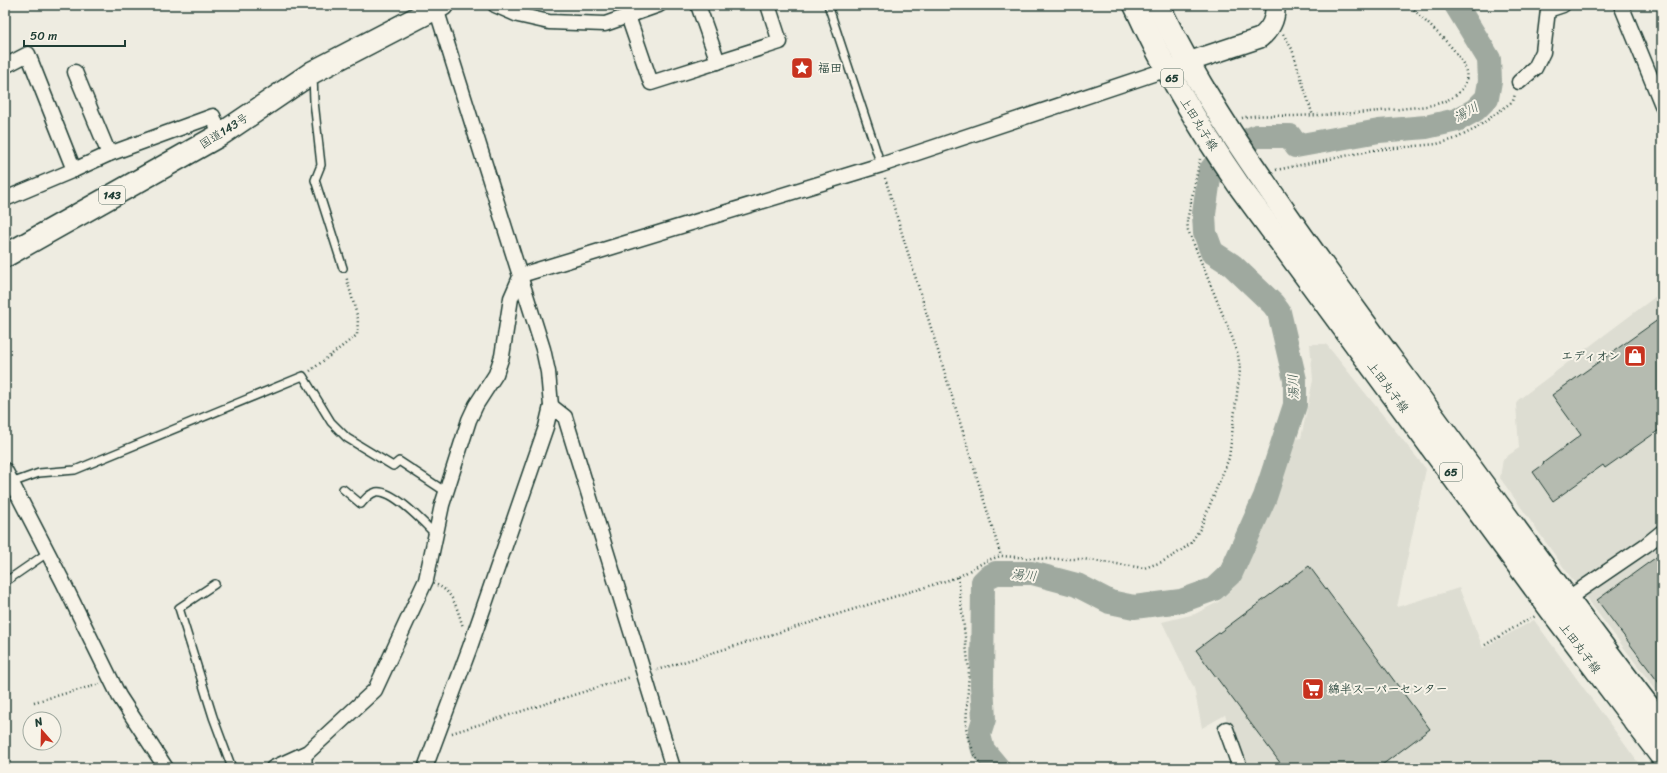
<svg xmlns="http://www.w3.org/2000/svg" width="1667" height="773" font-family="Sriracha,'Klee One',sans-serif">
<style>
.built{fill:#ddddd2}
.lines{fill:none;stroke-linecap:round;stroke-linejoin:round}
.river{stroke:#9fa99f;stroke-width:24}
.building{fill:#b5bbb0;stroke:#1f3d34}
.lane-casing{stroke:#1f3d34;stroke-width:10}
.street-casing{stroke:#1f3d34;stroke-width:17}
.secondary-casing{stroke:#1f3d34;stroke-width:22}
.primary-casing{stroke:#1f3d34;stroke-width:25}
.highway-casing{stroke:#1f3d34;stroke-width:25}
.path{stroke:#1f3d34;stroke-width:2.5;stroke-dasharray:1 3;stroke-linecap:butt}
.lane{stroke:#f7f3e8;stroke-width:7}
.street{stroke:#f7f3e8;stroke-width:14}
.secondary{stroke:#f7f3e8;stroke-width:19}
.primary{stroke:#f7f3e8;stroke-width:22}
.highway{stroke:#f7f3e8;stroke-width:22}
.labels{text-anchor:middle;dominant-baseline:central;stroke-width:4;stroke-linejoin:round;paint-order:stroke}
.shield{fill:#f7f3e8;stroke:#60746a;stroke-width:1}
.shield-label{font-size:11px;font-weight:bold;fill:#1f3d34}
.poi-label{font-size:12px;font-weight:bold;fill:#1f3d34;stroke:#f7f3e8;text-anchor:start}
.street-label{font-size:12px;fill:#1f3d34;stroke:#f7f3e8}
.water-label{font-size:13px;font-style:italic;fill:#3f584f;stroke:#f7f3e8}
</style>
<rect width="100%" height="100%" fill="#eeece1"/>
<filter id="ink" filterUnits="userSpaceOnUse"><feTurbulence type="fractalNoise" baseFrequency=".025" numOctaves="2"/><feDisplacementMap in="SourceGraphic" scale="8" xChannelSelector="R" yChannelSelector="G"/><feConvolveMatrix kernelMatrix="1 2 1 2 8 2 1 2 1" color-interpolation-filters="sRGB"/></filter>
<g filter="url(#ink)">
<g class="built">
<path d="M1662 296V698L1572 579 1500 478 1503 459 1519 448 1516 404 1518 400 1655 297Z"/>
<path d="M1310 344H1326L1426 469 1397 607 1459 588 1483 648 1534 620 1642 768H1244L1225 715 1202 728 1194 688 1162 622 1195 614 1218 602 1233 588 1260 538 1295 439 1301 438 1313 380Z"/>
</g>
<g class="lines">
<path class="river" d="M998 768 983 750 979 735 984 719 982 686 983 582 988 577 996 573H1032L1077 585 1110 602 1134 607 1181 601 1214 589 1231 573 1265 497 1295 405V380L1279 312 1273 304 1232 265 1212 252 1205 233 1204 214 1210 171 1227 149 1257 136H1290L1296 146 1379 131 1426 127 1457 120 1475 110 1487 98 1490 81 1489 59 1456 5"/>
</g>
<g class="building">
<path d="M1662 317V428L1605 468 1603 465 1553 501 1533 472 1544 464 1543 463 1581 435 1552 395Z"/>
<path d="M1662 553V687L1597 600Z"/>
<path d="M1309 566 1430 729 1378 768H1284L1196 650Z"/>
</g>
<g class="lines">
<g class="lane-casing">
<g id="lane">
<path d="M828 5 881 165"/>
<path d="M313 76 314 101 321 165 315 180 343 268"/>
<path d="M11 483 39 473 75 470 303 376 331 422 347 438 393 466 399 461 446 492"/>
<path d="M343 489 361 504C365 499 369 494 376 492 393 489 424 523 436 535"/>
<path d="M5 582 47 553"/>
<path d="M215 584 179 608 213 717 232 768"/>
<path d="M308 768V752"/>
</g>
</g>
<g class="street-casing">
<g id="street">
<path d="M495 5 518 15 549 22 605 24 659 5"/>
<path d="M698 5 718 62"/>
<path d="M1621 5 1662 105"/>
<path d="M628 16 651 83 780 42 768 5"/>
<path d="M5 66 28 54 74 170"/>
<path d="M75 72 109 154"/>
<path d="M1519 82 1535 68 1543 52 1548 10 1563 5"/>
<path d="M5 199 74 170 109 154 213 116 220 135"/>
<path d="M551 406 565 417 673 768"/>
<path d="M5 470 63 582 119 696 166 768"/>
<path d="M1561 603 1646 545 1662 532"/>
<path d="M1226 729 1240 768"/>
<path d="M273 768 308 752 375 690 426 580 442 505 469 420 476 405 496 374 502 356 511 298 521 275 881 165 1174 67"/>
<path d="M425 768 470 647 546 427 551 406 548 372 543 349 435 5"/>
</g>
</g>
<g class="secondary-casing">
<path id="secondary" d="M1188 62 1260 38C1271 29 1276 19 1275 5"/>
</g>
<g class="primary-casing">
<g id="primary">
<path d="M1135 5C1164 69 1200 129 1240 187L1551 610 1662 757"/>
<path d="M1158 5C1194 80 1240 148 1287 215 1321 264 1356 311 1391 359 1481 481 1569 604 1662 724"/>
</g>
</g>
<g class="highway-casing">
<path id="highway" d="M5 256 220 135 313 72 442 5"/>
</g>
<g class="path">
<path d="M1283 34 1292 49 1313 116"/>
<path d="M1242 118C1255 114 1277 116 1291 116 1327 115 1364 113 1400 109 1415 107 1432 107 1445 101 1457 96 1469 86 1466 72 1461 49 1425 24 1410 5"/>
<path d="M1276 170 1374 150 1437 144 1455 139 1475 129 1513 101 1515 94"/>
<path d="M885 178 1001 556"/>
<path d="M310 371 357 335 358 319 346 276"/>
<path d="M958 577 969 670 966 727 968 739 981 768"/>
<path d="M437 585C454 592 458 612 463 627"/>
<path d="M1485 645 1527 620 1536 616"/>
<path d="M657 670 958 577 988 560 1001 556 1047 559H1083L1144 568 1162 562 1176 554 1190 544 1200 529 1229 458 1240 370 1238 355 1232 337 1188 230 1187 221 1200 159"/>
<path d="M34 702 100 684"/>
<path d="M452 733 631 677"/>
</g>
<use href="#lane" class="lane"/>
<use href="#street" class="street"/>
<use href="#secondary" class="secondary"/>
<use href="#primary" class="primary"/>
<use href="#highway" class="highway"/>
</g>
</g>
<defs>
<g id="sight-square" transform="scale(1.15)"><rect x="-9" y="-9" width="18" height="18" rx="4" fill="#c8321e" stroke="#f7f3e8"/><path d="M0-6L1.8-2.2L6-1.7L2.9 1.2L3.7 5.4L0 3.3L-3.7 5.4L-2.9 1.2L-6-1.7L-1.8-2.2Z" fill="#fff"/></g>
<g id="shop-square" transform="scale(1.15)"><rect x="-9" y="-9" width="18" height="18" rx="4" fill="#c8321e" stroke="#f7f3e8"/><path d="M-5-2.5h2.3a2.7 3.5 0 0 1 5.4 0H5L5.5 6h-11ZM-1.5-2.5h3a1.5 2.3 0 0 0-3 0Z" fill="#fff"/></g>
<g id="supermarket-square" transform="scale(1.15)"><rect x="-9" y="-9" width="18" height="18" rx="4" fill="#c8321e" stroke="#f7f3e8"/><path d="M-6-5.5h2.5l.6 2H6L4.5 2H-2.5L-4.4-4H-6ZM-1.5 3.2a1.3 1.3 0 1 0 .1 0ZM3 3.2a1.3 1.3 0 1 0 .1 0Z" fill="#fff"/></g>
</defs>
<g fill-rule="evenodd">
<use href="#sight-square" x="802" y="68"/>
<use href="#shop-square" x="1635" y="356"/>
<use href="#supermarket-square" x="1313" y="689"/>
</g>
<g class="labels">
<g class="shield">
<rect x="1161" y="69" width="22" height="18" rx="3"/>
<rect x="99" y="186" width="26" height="18" rx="3"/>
<rect x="1440" y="463" width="22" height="18" rx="3"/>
</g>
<g class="shield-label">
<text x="1172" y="78">65</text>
<text x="112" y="195">143</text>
<text x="1451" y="472">65</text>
</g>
<g class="poi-label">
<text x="818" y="68">福田</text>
<text x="1620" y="356" text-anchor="end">エディオン</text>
<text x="1328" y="689">綿半スーパーセンター</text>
</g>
<g class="street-label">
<text transform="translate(1199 124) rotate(58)">上田丸子線</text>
<text transform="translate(224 131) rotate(-32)">国道143号</text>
<text transform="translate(1388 387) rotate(53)">上田丸子線</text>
<text transform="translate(1580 648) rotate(53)">上田丸子線</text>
</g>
<g class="water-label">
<text transform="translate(1466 112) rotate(-29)">湯川</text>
<text transform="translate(1293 387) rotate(-93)">湯川</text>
<text transform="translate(1024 575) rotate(5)">湯川</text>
</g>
</g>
<rect width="1667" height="773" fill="none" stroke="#f7f3e8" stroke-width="20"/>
<rect x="10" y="10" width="1647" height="753" fill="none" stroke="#1f3d34" stroke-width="1.5" filter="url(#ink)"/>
<g transform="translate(42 731) rotate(340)"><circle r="19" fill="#f7f3e8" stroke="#a1aaa0"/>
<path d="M0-3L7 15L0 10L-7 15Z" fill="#c8321e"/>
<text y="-6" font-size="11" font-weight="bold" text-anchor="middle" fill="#1f3d34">N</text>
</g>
<path d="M24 40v6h101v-6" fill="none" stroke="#1f3d34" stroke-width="2"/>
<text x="30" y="40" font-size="12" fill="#1f3d34" stroke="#f7f3e8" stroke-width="3" paint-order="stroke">50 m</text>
</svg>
